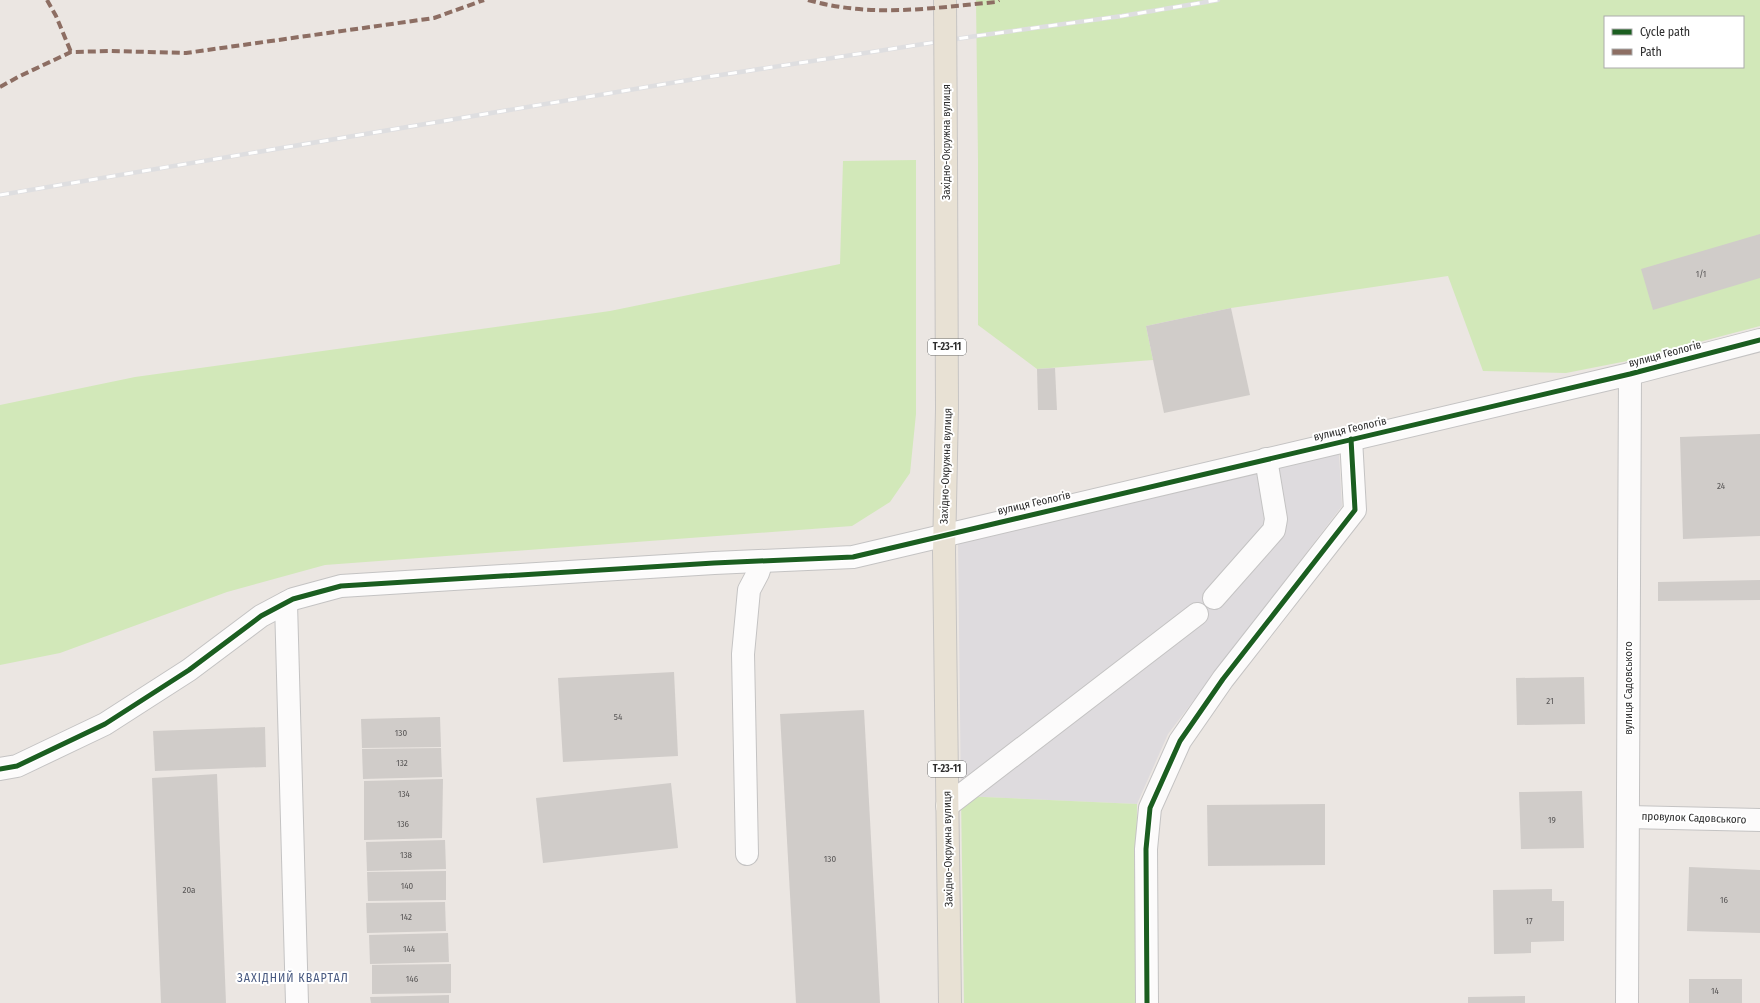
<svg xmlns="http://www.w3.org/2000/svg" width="1760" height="1003" font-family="'Fira Sans Condensed',sans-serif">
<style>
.industrial{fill:#dedbde}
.green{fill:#d2e8b9;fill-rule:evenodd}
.building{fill:#d0ccc9}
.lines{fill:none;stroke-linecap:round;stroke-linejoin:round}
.minor-casing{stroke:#c4c3c3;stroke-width:24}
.major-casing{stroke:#c6c4c3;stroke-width:24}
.minor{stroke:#fcfbfb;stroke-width:22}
.major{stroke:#e8e1d4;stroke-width:22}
.rail-casing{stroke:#dedee0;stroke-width:4.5}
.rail{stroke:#fff;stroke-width:3;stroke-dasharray:9;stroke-linecap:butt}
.major-bridge-casing{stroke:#c6c4c3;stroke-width:24;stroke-linecap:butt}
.major-bridge{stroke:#e8e1d4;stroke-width:22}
.quiet{stroke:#8d6e63;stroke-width:4;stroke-dasharray:8 4;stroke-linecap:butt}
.cycleway-casing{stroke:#fff;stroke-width:8}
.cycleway{stroke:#1b5e20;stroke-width:5}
.labels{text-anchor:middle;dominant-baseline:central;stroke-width:4;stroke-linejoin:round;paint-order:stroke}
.number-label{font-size:9px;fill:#585656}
.shield{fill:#fff;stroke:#6c6c6c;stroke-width:1}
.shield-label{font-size:10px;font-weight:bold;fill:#2d2d2d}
.street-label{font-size:11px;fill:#2d2d2d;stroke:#fff}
.neighbourhood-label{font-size:12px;letter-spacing:1px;fill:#495a81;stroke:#fff}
</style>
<rect width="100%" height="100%" fill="#ebe6e2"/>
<path class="industrial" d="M1339 454 1342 506 1168 734 1137 804 961 796 958 543Z"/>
<g class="green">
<path d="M976 0H1760V326L1627 361 1566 373 1483 371 1448 276 1231 308 1146 326 1153 360 1037 369 978 325V160ZM1605 17H1743V67H1605Z"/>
<path d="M916 160V414L910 473 890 502 852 526 325 565 227 592 60 653 0 665V405L135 377 610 311 840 264 843 161Z"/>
<path d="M961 796 1137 804 1135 1003H964Z"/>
</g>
<g class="building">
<path d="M1760 234V278L1653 310 1641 269Z"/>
<path d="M1231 308 1250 395 1164 413 1146 326Z"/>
<path d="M1055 368 1057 410H1038L1037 369Z"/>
<path d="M1760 434V536L1683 539 1680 437Z"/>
<path d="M1760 580V600L1658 601V582Z"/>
<path d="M674 672 678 756 563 762 558 678Z"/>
<path d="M1584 677 1585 724 1517 725 1516 678Z"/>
<path d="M864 710 880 1003H796L780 714Z"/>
<path d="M440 717 441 747 362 748 361 719Z"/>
<path d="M265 727 266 767 155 771 153 731Z"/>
<path d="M441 748 442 777 363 779 362 749Z"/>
<path d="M217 774 226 1003H161L152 778Z"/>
<path d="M443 779 442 838 364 840V781Z"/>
<path d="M671 783 678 848 543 863 536 798Z"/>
<path d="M1582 791 1584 848 1521 849 1519 792Z"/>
<path d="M1325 804V865L1208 866 1207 805Z"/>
<path d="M445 840 446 869 367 871 366 842Z"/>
<path d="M1689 867 1760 870V933L1687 931Z"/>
<path d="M446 871V900L368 901 367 872Z"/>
<path d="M1552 889V901H1564V941L1531 942V953L1494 954 1493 890Z"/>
<path d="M445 902 446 931 367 933 366 903Z"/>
<path d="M448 933 449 962 370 964 369 935Z"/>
<path d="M451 964V993L372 994V965Z"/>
<rect x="1689" y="979" width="53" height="24"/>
<path d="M449 995V1003H371L370 997Z"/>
<path d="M1525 996V1003H1468V997Z"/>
</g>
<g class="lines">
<g class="minor-casing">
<g id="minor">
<path d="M1214 598 1274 530 1276 519 1266 459"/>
<path d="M286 603 297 1003"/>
<path d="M0 769 17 766 105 724 189 670 261 616 293 599 341 586 714 563 853 557 1630 374 1760 340"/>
<path d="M947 806 1197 614"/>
<path d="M1628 817 1760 820"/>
<path d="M747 854 743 654 749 590 758 573 762 561"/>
<path d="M1147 1003 1146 849 1150 808 1180 741 1223 679 1355 510 1351 439"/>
<path d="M1627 1003 1630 374"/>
</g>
</g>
<g class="major-casing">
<path id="major" d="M946 160 947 409 944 552 950 1003"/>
</g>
<use href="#minor" class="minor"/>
<use href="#major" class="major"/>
<g class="rail-casing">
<path id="rail" d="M0 195 701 78 976 36 1122 16 1218 0"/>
</g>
<use href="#rail" class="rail"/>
<g class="major-bridge-casing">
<path id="major-bridge" d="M945 0 946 160"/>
</g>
<use href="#major-bridge" class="major-bridge"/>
<g class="quiet">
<path d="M47 0 56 16 71 52"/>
<path d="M808 0C871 18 932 8 996 2L999 0"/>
<path d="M0 87 18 77 71 52 111 51 186 53 434 18 484 0"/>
</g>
<g class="cycleway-casing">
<g id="cycleway">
<path d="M0 769 17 766 105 724 189 670 261 616 293 599 341 586 714 563 853 557 1630 374 1760 340"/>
<path d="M1147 1003 1146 849 1150 808 1180 741 1223 679 1355 510 1351 439"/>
</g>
</g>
<use href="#cycleway" class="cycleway"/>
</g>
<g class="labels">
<g class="number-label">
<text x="1701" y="274">1/1</text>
<text x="1721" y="486">24</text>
<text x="1550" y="701">21</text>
<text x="618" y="717">54</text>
<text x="401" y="733">130</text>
<text x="402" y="763">132</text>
<text x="404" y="794">134</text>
<text x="1552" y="820">19</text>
<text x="403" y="824">136</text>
<text x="406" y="855">138</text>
<text x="830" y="859">130</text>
<text x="407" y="886">140</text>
<text x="189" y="890">20а</text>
<text x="1724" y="900">16</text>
<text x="406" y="917">142</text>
<text x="1529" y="921">17</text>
<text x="409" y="949">144</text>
<text x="412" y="979">146</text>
<text x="1715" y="991">14</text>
</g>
<g class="shield">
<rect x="928" y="339" width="38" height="16" rx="3"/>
<rect x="928" y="761" width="38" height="16" rx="3"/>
</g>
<g class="shield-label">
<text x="947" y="347">Т-23-11</text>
<text x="947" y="769">Т-23-11</text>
</g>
<g class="street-label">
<text transform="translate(946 142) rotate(-90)">Західно-Окружна вулиця</text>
<text transform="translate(1665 354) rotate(-15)">вулиця Геологів</text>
<text transform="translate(1350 429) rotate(-13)">вулиця Геологів</text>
<text transform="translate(946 466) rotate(-88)">Західно-Окружна вулиця</text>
<text transform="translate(1034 503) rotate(-13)">вулиця Геологів</text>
<text transform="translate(1628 688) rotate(-90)">вулиця Садовського</text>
<text transform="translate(1694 818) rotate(2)">провулок Садовського</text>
<text transform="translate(948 849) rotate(-91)">Західно-Окружна вулиця</text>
</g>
<g class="neighbourhood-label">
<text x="293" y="978">ЗАХІДНИЙ КВАРТАЛ</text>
</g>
</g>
<rect x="1604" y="16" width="140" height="52" fill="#ffffff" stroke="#ababab"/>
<rect x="1612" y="29" width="20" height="6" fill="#1b5e20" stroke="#ababab"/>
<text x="1640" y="36" font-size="12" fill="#2d2d2d">Cycle path</text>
<rect x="1612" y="49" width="20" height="6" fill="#8d6e63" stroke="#ababab"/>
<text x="1640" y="56" font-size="12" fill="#2d2d2d">Path</text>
</svg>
